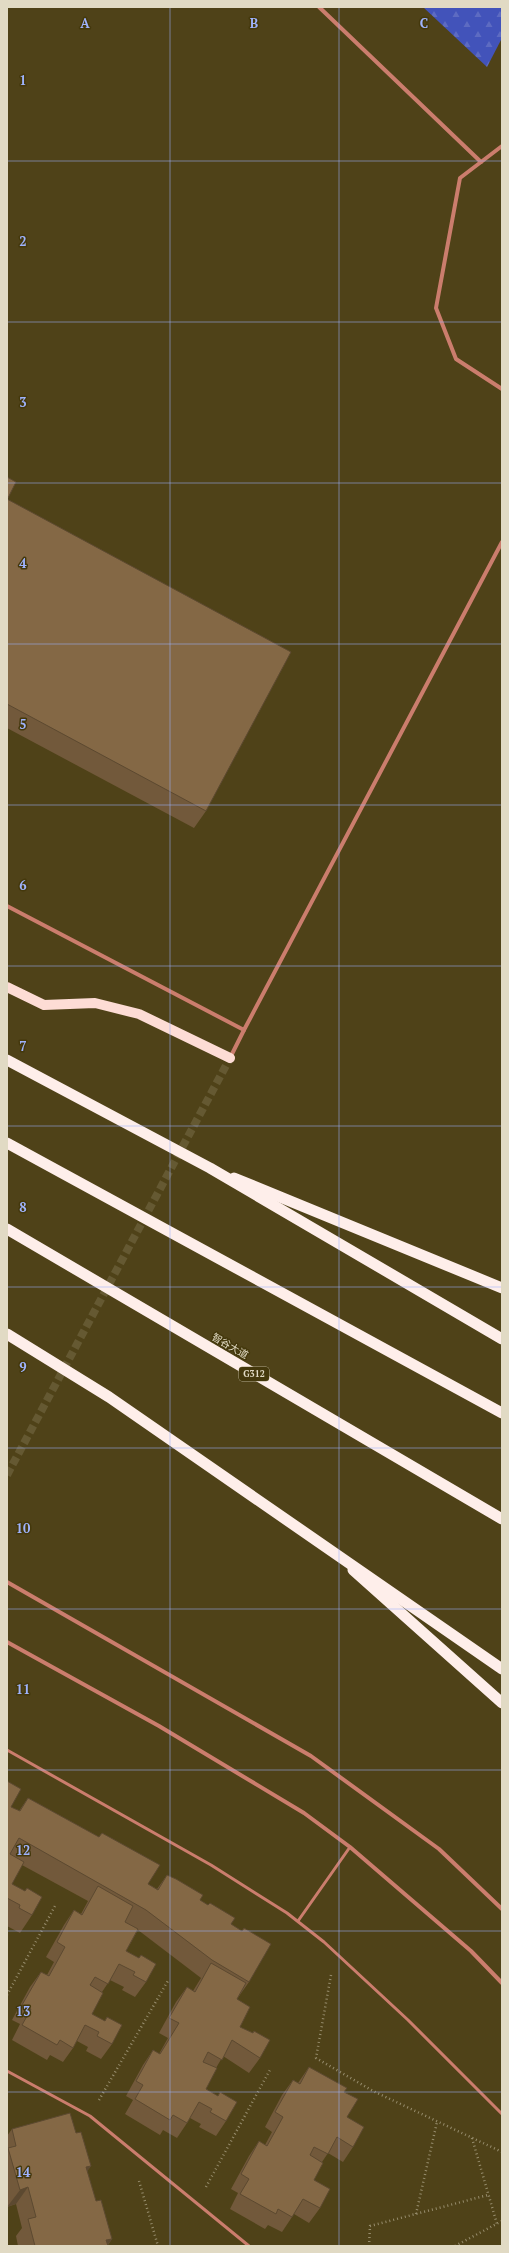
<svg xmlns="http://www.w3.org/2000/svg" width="509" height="2253" font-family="'PT Serif','Noto Sans SC',serif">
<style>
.forest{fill:url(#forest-firs)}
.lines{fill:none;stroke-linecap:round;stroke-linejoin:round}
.secondary-tunnel{stroke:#655932;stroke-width:8;stroke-dasharray:8 4;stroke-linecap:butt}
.path{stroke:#978d6d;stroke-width:2.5;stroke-dasharray:1 3;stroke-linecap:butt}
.service{stroke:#cb7d6d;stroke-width:3}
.minor{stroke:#cb7d6d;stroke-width:4}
.primary{stroke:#fddcd5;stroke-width:10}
.trunk{stroke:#feeeea;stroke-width:11}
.trunk-bridge{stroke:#feeeea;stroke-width:11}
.wall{fill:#72593b}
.shaded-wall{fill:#5c4930}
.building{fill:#846845;stroke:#5c4930}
.grid{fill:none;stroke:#9fb3fd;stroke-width:1;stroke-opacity:0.55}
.labels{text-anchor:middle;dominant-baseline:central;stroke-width:3;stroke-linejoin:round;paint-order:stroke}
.shield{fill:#44380c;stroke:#b2a98d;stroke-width:1}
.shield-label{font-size:9px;font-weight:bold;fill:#e1dac4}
.street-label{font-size:10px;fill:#e1dac4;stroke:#44380c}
.grid-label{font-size:13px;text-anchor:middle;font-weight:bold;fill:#9fb3fd;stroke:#44380c;stroke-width:3;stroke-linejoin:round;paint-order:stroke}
</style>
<defs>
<pattern id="forest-firs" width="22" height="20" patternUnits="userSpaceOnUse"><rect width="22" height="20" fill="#4253ba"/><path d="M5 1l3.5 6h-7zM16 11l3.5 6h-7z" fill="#5d6bc2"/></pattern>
</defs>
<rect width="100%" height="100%" fill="#4f4218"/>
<path class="forest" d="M423 7H502V38L487 67Z"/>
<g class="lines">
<path class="secondary-tunnel" d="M7 1475 230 1058"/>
<g class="path">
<path d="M331 1975 316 2058 373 2091 502 2152"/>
<path d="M7 1995 55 1906"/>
<path d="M99 2100 169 1979"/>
<path d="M472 2138 497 2224"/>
<path d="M139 2181 158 2246"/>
<path d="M206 2187 271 2068"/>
<path d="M416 2214 437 2122"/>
<path d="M369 2246 370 2226 488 2195"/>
<path d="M455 2246 502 2221"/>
</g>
<g class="service">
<path d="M7 1750 211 1865 287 1913 324 1942 408 2020 502 2114"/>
<path d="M298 1921 350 1847"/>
<path d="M7 2071 90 2116 249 2246"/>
</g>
<g class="minor">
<path d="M319 7 481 162"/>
<path d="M502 146 460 178 436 308 456 359 502 389"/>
<path d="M7 906 244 1030 502 542"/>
<path d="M230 1058 244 1030"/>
<path d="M7 1582 311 1756 439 1849 502 1909"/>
<path d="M7 1642 159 1726 304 1813 350 1847 471 1951 502 1983"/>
</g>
<path class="primary" d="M7 987 44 1005 95 1003 139 1014 230 1058"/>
<g class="trunk">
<path d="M234 1178 502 1288"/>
<path d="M353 1570 502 1703"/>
</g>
<g class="trunk-bridge">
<path d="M7 1060 210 1168 502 1339"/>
<path d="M7 1143 502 1413"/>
<path d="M7 1229 502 1519"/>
<path d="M7 1334 109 1397 502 1669"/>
</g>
</g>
<g class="wall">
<path d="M7 477V500L206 811 194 828 7 728Z"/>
<path d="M7 1781 11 1807 19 1811 28 1798 99 1837 102 1833 148 1884 157 1889 167 1875 231 1924 249 1982 237 1999 240 2027 253 2033 254 2031 260 2058 249 2073 223 2056 216 2068 206 2089 218 2096 220 2092 226 2121 216 2136 199 2127 201 2124 190 2118 187 2123 177 2138 163 2130 160 2135 125 2114 133 2100 126 2096 143 2065 153 2050 159 2054 168 2038 159 2033 176 2002 187 1987 193 1991 201 1978 138 1930 126 1951 139 1958 141 1955 146 1982 135 1997 122 1990 124 1987 110 1980 102 1992 92 2014 112 2044 101 2059 86 2051 88 2047 77 2041 73 2048 63 2062 50 2055 47 2060 12 2040 20 2024 12 2020 30 1987 41 1972 47 1975 54 1962 46 1957 64 1925 74 1910 81 1914 88 1901 22 1865 12 1884 32 1915 20 1933 7 1926 8 1923 7 1922Z"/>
<path d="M309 2067 344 2092 347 2117 353 2147 343 2162 328 2153 322 2162 314 2180 320 2208 309 2223 294 2214 282 2232 268 2225 265 2229 230 2209 238 2193 231 2189 249 2156 259 2141 265 2145 272 2132 265 2127 282 2095 293 2080 298 2083Z"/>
<path d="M12 2129 76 2133 91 2166 87 2171 96 2201 112 2239 108 2245V2246H18L16 2236 22 2228 16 2204 7 2207V2136Z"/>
</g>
<g class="shaded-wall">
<path d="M91 2166 79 2183 86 2167Z"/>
<path d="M28 2187 16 2204 7 2207 20 2190Z"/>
<path d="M112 2239 107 2246 106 2240Z"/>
</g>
<g class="building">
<path d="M7 477 16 482 7 500Z"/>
<path d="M7 499 291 652 206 811 7 704Z"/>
<path d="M7 1781 21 1789 11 1807 20 1811 28 1798 99 1837 102 1833 160 1865 148 1884 158 1890 167 1875 176 1879 203 1895 200 1900 208 1905 210 1903 235 1918 231 1924 242 1931 244 1928 271 1944 249 1982 212 1960 146 1910 19 1838 10 1854 24 1862 12 1884 25 1891 27 1888 42 1897 32 1915 19 1908 20 1905 7 1898Z"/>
<path d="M98 1886 133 1906 125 1922 138 1929 126 1951 139 1958 141 1955 156 1964 146 1982 133 1975 135 1972 119 1964 108 1984 95 1977 90 1985 103 1993 92 2014 105 2021 107 2017 122 2025 112 2044 97 2036 99 2032 85 2025 73 2048 60 2040 57 2045 22 2025 31 2009 22 2005 41 1972 49 1976 65 1947 57 1942 74 1910 82 1915Z"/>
<path d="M211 1963 246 1983 237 1999 250 2007 240 2027 253 2033 254 2031 270 2040 260 2058 232 2040 222 2060 208 2052 203 2062 217 2068 206 2089 218 2096 220 2092 237 2102 226 2121 210 2112 212 2109 199 2102 187 2123 173 2115 170 2120 135 2099 143 2085 136 2081 153 2050 160 2054 179 2023 169 2018 187 1987 195 1992Z"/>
<path d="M309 2067 347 2088 344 2092 358 2099 347 2117 364 2127 353 2147 337 2137 328 2154 314 2147 310 2155 323 2163 314 2180 330 2189 320 2208 303 2199 292 2217 278 2209 276 2214 240 2194 249 2179 241 2174 259 2141 267 2146 283 2117 275 2112 293 2080 300 2084Z"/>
<path d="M70 2113 76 2133 81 2132 91 2166 86 2167 96 2201 101 2200 112 2239 106 2240 108 2246H35L28 2219 36 2217 28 2187 20 2190 8 2148 16 2146 12 2129Z"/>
</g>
<path class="grid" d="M170 7V2246M339 7V2246M7 161H502M7 322H502M7 483H502M7 644H502M7 805H502M7 966H502M7 1126H502M7 1287H502M7 1448H502M7 1609H502M7 1770H502M7 1931H502M7 2092H502"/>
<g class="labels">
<rect class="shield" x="239" y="1367" width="30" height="14" rx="3"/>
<g class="shield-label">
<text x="254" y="1374">G312</text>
</g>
<g class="street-label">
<text transform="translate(230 1346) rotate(30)">智谷大道</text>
</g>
</g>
<g class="grid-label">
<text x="85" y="28">A</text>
<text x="254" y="28">B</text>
<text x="424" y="28">C</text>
<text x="23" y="85">1</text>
<text x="23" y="246">2</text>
<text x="23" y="407">3</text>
<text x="23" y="568">4</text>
<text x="23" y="729">5</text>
<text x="23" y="890">6</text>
<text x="23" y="1051">7</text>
<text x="23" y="1212">8</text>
<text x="23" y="1372">9</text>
<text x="23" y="1533">10</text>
<text x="23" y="1694">11</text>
<text x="23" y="1855">12</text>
<text x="23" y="2016">13</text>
<text x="23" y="2177">14</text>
</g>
<rect width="509" height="2253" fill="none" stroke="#e1dac4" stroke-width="16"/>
</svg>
